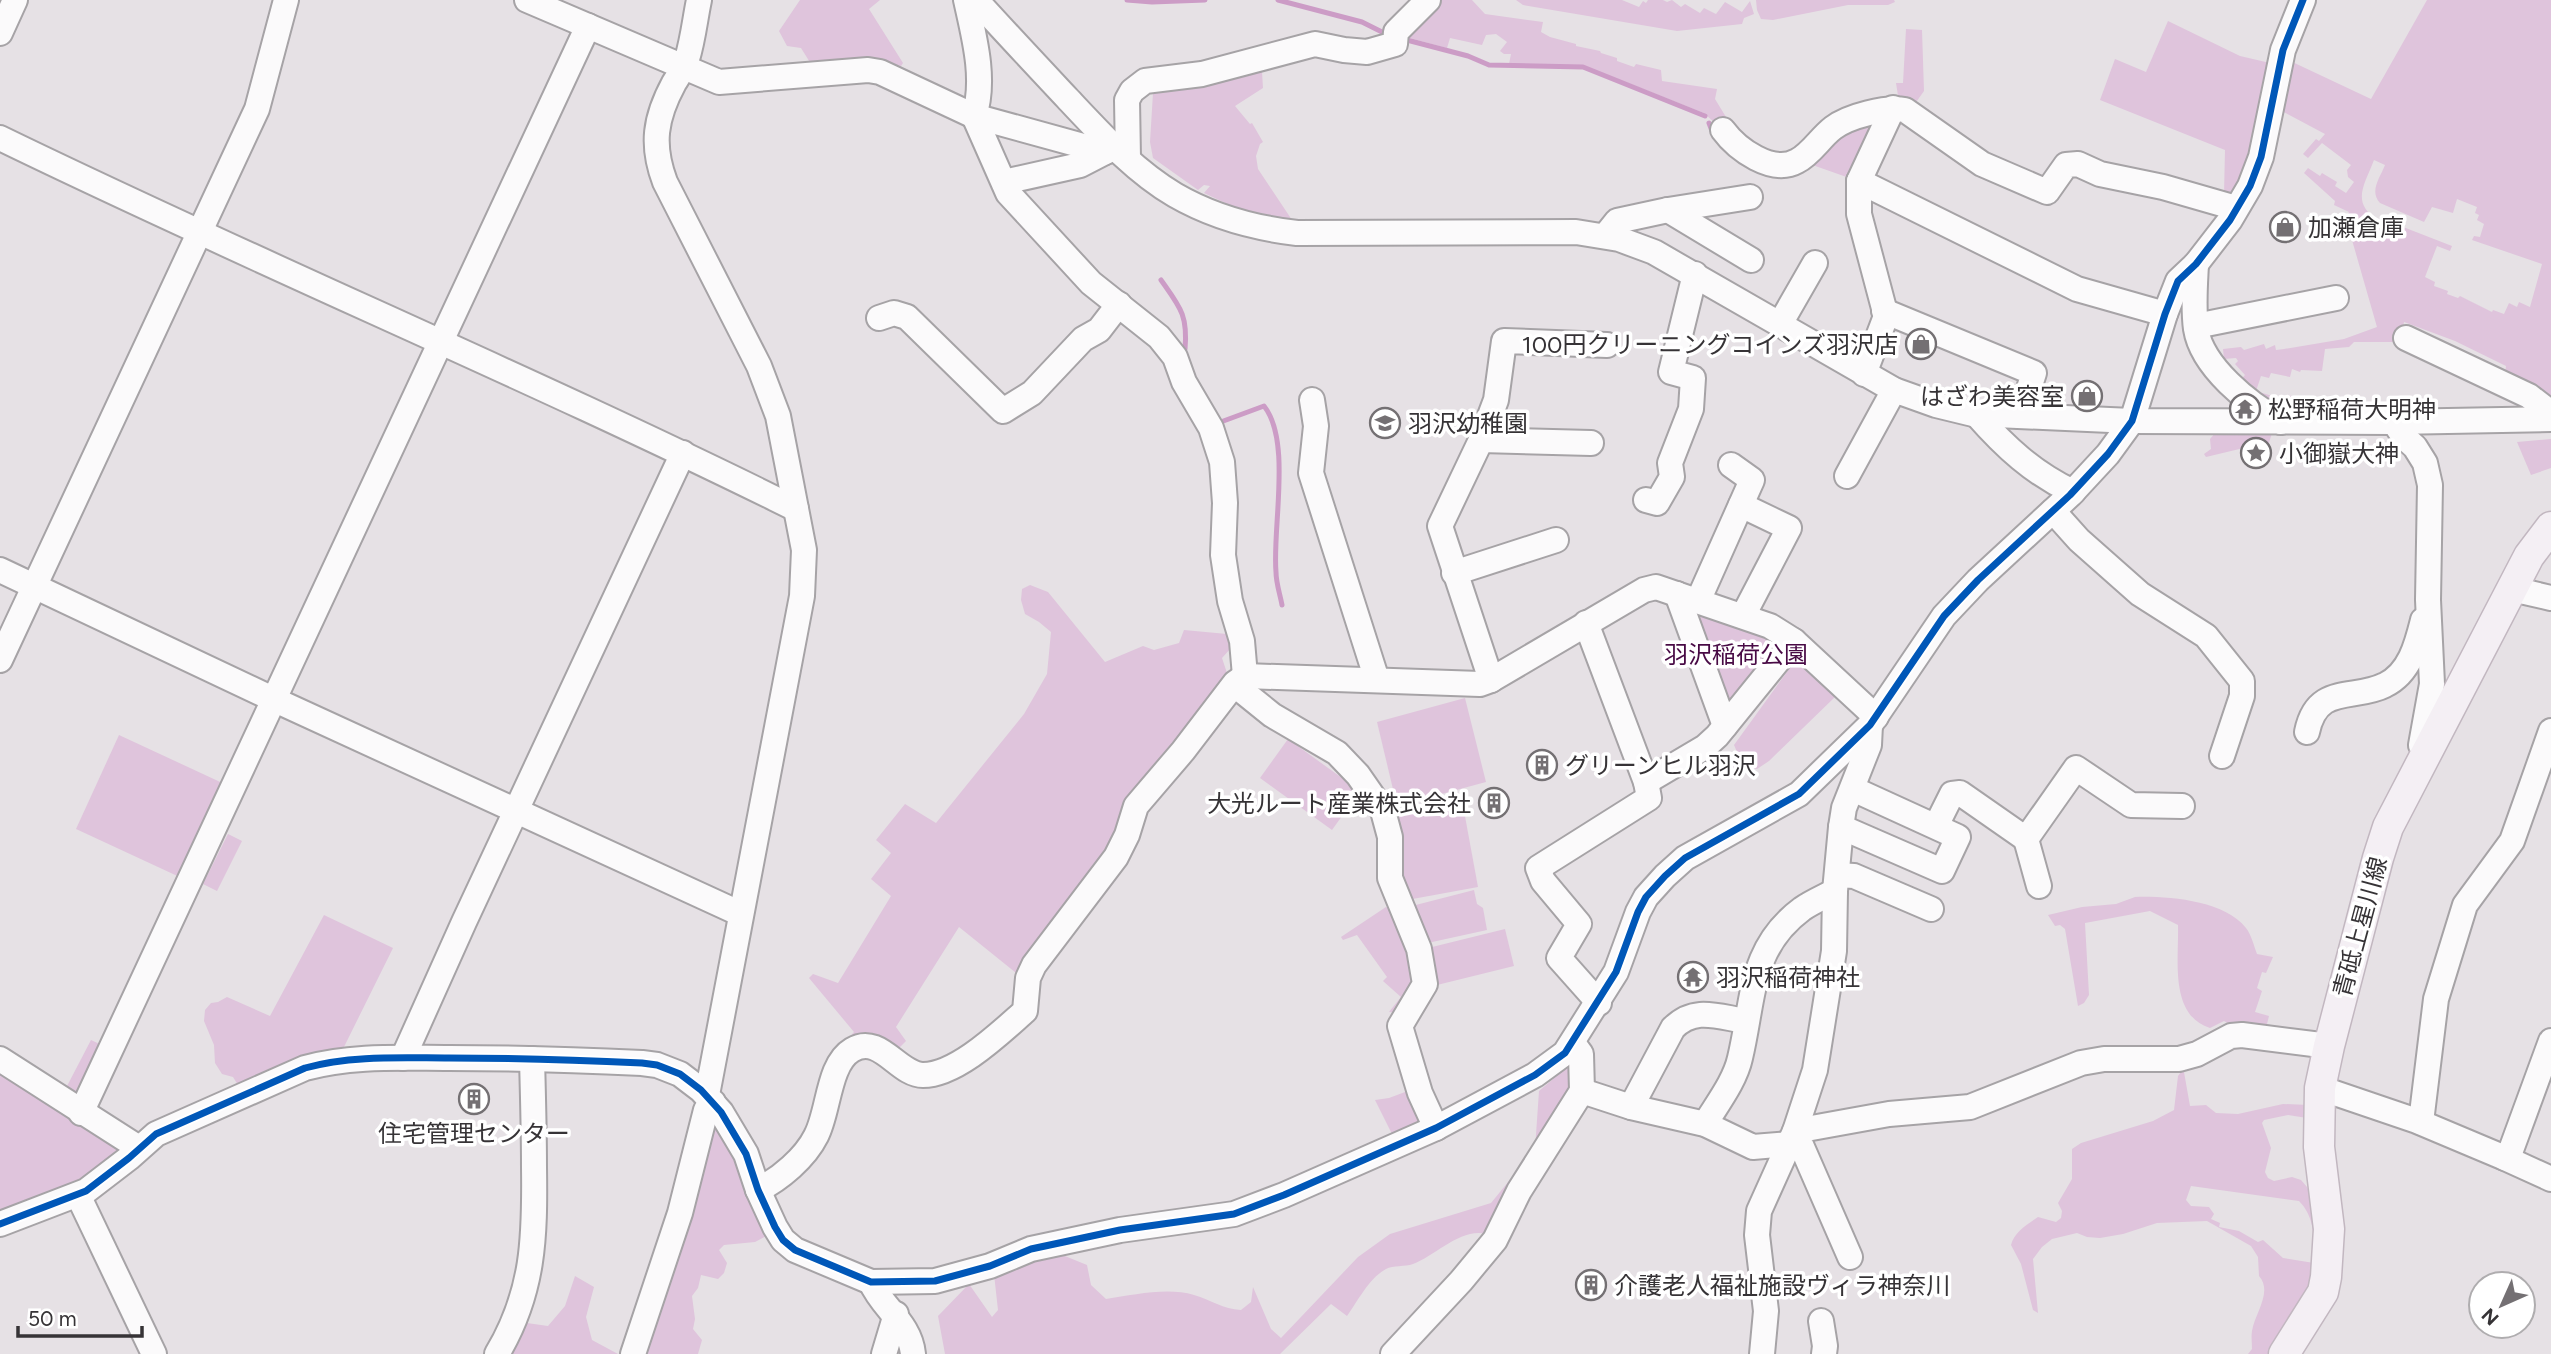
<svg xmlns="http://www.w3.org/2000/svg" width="2551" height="1354" font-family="Figtree,'Noto Sans JP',sans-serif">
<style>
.green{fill:#dfc4dc;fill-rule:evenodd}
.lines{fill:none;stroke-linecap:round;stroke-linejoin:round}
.stream{stroke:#cc9cc6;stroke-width:5}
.minor-casing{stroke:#a6a3a6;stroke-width:28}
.major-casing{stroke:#c2b7c0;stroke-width:33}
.minor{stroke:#fbfafb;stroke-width:24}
.major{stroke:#f4eff4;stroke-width:30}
.cycleway-casing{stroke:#fff;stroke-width:11}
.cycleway{stroke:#0057b8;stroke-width:7}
.labels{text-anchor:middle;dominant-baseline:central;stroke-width:7;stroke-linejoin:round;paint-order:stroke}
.poi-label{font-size:24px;fill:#363336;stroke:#fff;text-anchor:start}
.park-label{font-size:24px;fill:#480a45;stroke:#fff}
.street-label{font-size:24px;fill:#363336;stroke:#fff}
</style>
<rect width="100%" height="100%" fill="#e6e1e5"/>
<g class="green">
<path d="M800 0H880L869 9 903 63 901 66 870 59 811 64 801 48 787 46 779 31Z"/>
<path d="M1437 0H1472L1485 14 1543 22 1541 32 1550 37 1576 44V46L1600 51 1601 53 1617 58V61L1634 67 1636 64 1661 70 1662 81 1717 89 1715 99 1726 117 1717 125 1704 113 1585 66 1509 64 1511 54H1504L1500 51 1507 42 1496 34 1486 35 1482 45 1450 38 1447 48 1402 36Z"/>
<path d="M1516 0H1622L1639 7 1643 1 1646 3 1648 0H1663L1667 2 1672 0 1681 7 1685 4 1700 13 1704 8 1716 14 1725 2 1742 12 1750 1 1754 14 1744 18 1742 24 1677 31 1523 5Z"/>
<path d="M1756 0H1894L1895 2 1888 5H1848L1773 20 1761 19 1757 10Z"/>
<path d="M2427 0H2551V395H2541L2505 375 2506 366 2455 341 2404 322 2400 342H2354L2349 347 2325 349 2322 371 2301 370 2300 372 2292 369 2290 377 2271 373 2269 378 2261 376 2256 391 2285 400 2287 395 2291 396V413H2279L2238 383 2245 375 2235 364 2238 361 2236 358 2224 359 2223 349 2241 347 2244 350 2264 344 2266 349 2275 345 2276 350 2284 349 2344 339 2377 327 2352 240 2341 230 2349 212 2334 205 2335 201 2304 173 2308 168 2320 176 2322 173 2337 182 2335 186 2346 193 2354 182 2348 177 2347 170 2351 165 2322 143 2308 158 2303 154 2316 139 2319 141 2325 134 2276 108 2286 59 2371 99ZM2374 160 2385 165C2380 178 2369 191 2380 203L2424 222 2432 207 2453 213 2457 199 2477 207 2475 213 2479 215 2477 220 2484 224 2480 237 2474 236 2472 240 2542 264 2530 307 2519 302 2517 307 2509 303 2504 314 2493 310 2492 312 2460 296 2458 298 2447 294 2448 291 2434 286 2435 282 2425 277 2437 246 2450 251 2452 246 2380 218 2378 220C2350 203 2365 184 2374 160Z"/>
<path d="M2168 21 2240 56 2270 63 2251 149 2233 195 2224 194 2225 150 2100 100 2115 59 2146 72Z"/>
<path d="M1906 29 1922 30 1924 91 1914 105 1899 102 1896 83H1903Z"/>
<path d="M1262 72 1263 88 1235 106 1250 124 1252 123 1263 142 1260 144 1256 156 1258 169 1294 223 1271 220 1269 215 1236 208 1204 193 1210 186 1204 185 1198 190 1153 158 1150 142 1153 93 1159 89 1208 85Z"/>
<path d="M1885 114 1855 180 1804 162 1835 133Z"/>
<path d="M2216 432 2272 433 2263 462 2257 464 2252 446 2206 457 2204 454 2211 449 2210 439Z"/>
<path d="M2551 439V468L2531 475 2517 442Z"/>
<path d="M1030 585 1048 592 1105 662 1143 646 1154 650 1179 643 1184 630 1227 634 1231 648 1222 658 1231 685 1118 837 1025 980 959 927 896 1027 906 1041 895 1052 829 1059 854 1032 809 978 813 974 838 983 891 896 871 879 891 853 876 840 905 804 936 823 1024 714 1047 674 1051 632 1039 622 1025 614 1021 600 1022 589Z"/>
<path d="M1686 604 1787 641 1725 716Z"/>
<path d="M1802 664 1836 696 1769 761 1757 769 1748 767 1736 778 1728 756H1733L1737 752 1734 745 1792 665Z"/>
<path d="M1465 698 1486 782 1397 806 1377 722Z"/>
<path d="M119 735 231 787 186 880 76 829Z"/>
<path d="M1288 739 1360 791 1332 830 1260 778Z"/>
<path d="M1462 800 1478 887 1407 900 1391 813Z"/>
<path d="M228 834 242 841 217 891 203 884Z"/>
<path d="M1474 890 1477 904 1483 908 1487 930 1423 944 1408 907Z"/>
<path d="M2135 897C2167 896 2224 900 2246 928 2251 934 2254 946 2257 954L2273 957 2266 973 2262 972 2257 988 2262 991 2255 1012 2269 1016 2267 1024 2305 1036 2231 1025 2224 1021 2210 1028C2169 1015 2179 959 2178 925L2150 911 2085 923 2089 995 2084 1003 2078 1006 2065 929 2060 925 2055 926 2048 915 2082 907 2116 904Z"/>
<path d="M1386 907 1396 910 1422 982 1399 1013 1389 1012 1401 997 1383 981 1387 977 1357 935 1343 940 1341 937Z"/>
<path d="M324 915 393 948 340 1055 241 1090 233 1077 222 1074 215 1063 214 1045 204 1021 205 1010 211 1003 218 1002 227 997 270 1016Z"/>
<path d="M1505 929 1514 966 1433 986 1424 949Z"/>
<path d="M91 1040 108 1048 77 1096 66 1088Z"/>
<path d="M1579 1057 1582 1066 1492 1236C1465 1223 1437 1255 1413 1264 1405 1267 1393 1265 1386 1269 1369 1278 1358 1301 1347 1316L1331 1304 1280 1354H945L938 1316 969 1284 992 1317 998 1310 994 1274 1060 1254 1087 1265 1091 1285 1106 1299C1134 1295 1167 1287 1194 1295 1211 1300 1223 1309 1241 1310L1251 1302 1253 1287 1271 1329 1281 1338 1358 1257 1390 1234 1491 1203 1535 1149 1539 1091Z"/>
<path d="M0 1068 128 1152 118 1164 0 1220Z"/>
<path d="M2181 1072H2184L2190 1106 2206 1105 2216 1113 2238 1114 2283 1104 2309 1105 2307 1118 2288 1115 2264 1120 2262 1123 2271 1148 2265 1172 2268 1178 2274 1181 2292 1177 2301 1180 2307 1187 2313 1199 2324 1263 2272 1354H2248L2252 1349C2252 1343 2251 1337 2252 1331 2255 1313 2273 1292 2259 1276L2258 1257 2251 1246 2207 1221 2157 1223 2123 1234 2100 1238 2087 1237 2077 1233 2052 1239 2042 1247 2033 1259 2038 1313 2033 1310 2021 1264 2011 1245C2014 1232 2028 1224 2038 1217L2056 1222 2061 1218 2062 1211 2058 1203 2072 1179V1149L2081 1143 2153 1121 2174 1110 2178 1076ZM2191 1186 2299 1201C2316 1218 2314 1241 2314 1263L2283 1258 2263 1240 2258 1242 2239 1231 2219 1227 2220 1223 2211 1219 2214 1214 2209 1207 2191 1206 2186 1200Z"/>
<path d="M1413 1089 1433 1130 1398 1146 1375 1100 1389 1098Z"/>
<path d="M720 1116 774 1232 755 1242 724 1245 719 1250 727 1263 724 1273 718 1279 701 1275 698 1288 692 1296 695 1319 693 1329 702 1340 698 1354H640L712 1127Z"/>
<path d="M575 1276 594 1287 586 1317 592 1340 618 1354H511L527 1323 548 1326 565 1306Z"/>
</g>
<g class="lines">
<g class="stream">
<path d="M1127 0 1152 2 1205 0"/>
<path d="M1278 0 1362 22 1386 34"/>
<path d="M1403 39 1468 56 1489 65 1583 67 1705 116"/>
<path d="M1709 123 1712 131"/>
<path d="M1161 280C1180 307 1188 315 1185 349"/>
<path d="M1218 423 1264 406C1292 441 1272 529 1276 572 1276 583 1280 594 1282 605"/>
</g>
<g class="minor-casing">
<g id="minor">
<path d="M527 0 719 82 868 70 880 72 974 116 1105 152"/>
<path d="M699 0C695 19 693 40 687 59 684 68 679 75 674 83 655 118 651 145 665 182L759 366 778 416 804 550 802 596 707 1095"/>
<path d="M966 0C974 36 986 80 974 116L1008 193 1091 283 1159 337 1175 357 1184 382 1211 428 1222 462 1225 503 1223 555 1230 601 1242 641 1245 676 1241 690 1272 715 1337 753 1358 775 1383 811 1390 837V878L1419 949 1425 984 1400 1026 1420 1093 1436 1128"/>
<path d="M976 0C1006 33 1037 66 1067 98 1100 133 1134 171 1175 195 1213 217 1254 228 1297 233L1576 232 1619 239 1654 252 1894 390 1936 405 1973 414 2132 421 2394 422 2551 419"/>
<path d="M0 33 15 0"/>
<path d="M1723 130C1737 149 1772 175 1797 161 1811 154 1820 138 1833 128 1849 116 1885 107 1905 110L1982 164 2047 192 2066 165 2078 164 2100 174 2163 187 2236 208"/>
<path d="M0 138C263 266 534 379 796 509"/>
<path d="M1128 158 1127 100 1132 91 1145 81 1202 74 1315 44 1344 50 1367 52 1395 44 1396 32 1428 0"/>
<path d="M1859 181 2077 289 2165 314"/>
<path d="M1004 182 1080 165 1111 149"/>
<path d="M1668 210 1751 260"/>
<path d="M1605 236 1617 221 1668 210 1750 197"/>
<path d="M2196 264C2195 285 2193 307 2196 329 2202 367 2249 404 2281 422"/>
<path d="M1884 311 2034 373 2020 416"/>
<path d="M879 318 894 313 907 317 1003 411 1032 393 1083 339 1099 330 1119 304"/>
<path d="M1780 324 1815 263"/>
<path d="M2196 326 2336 298"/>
<path d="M2406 338 2529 396 2551 413"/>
<path d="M1864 374 1886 316 1859 214V181L1893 108"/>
<path d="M1312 400 1316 426 1311 473 1377 680"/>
<path d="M1976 414C2005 447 2033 473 2073 492"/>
<path d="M2394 422 2404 437 2415 447 2425 463 2430 485 2428 600 2432 684 2421 745 2428 752"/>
<path d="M1481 440 1591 443"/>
<path d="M1847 476 1894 390"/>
<path d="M1646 500 1657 503 1672 477 1670 463 1691 409 1693 378 1671 372 1695 274"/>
<path d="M1741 505 1789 528 1743 616"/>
<path d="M2053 511 2079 540 2140 594 2206 636 2242 681V696L2222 756"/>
<path d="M0 570 275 700 741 914"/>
<path d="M1454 573 1556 540"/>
<path d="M2512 589 2551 598"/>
<path d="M1677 594 1725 726"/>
<path d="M1698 601 1752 480 1731 465"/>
<path d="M1586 623 1646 782 1705 747 1717 736 1794 641"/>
<path d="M0 660 257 109 286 0"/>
<path d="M1491 680 1440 526 1481 440 1496 400 1504 341 1607 345"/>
<path d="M2307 732C2317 683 2354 701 2385 685 2410 673 2417 644 2423 620"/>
<path d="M1936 826 1952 794 1960 793 2026 839 2076 768 2131 805 2182 806"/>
<path d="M1841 827 1942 871 1958 837 1853 789"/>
<path d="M2026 839 2039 886"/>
<path d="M1837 875 1854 876 1931 909"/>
<path d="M1599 1003 1559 958 1579 924 1543 881 1538 868 1649 798 1646 782"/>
<path d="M403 1058 464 922 683 453"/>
<path d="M0 1059 139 1148"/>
<path d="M2320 1088 2417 1121 2505 1158 2511 1150 2551 1041"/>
<path d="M1582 1091 1631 1107 1705 1124 1753 1147 1789 1144"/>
<path d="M1631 1107 1673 1028C1695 1006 1718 1017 1746 1021"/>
<path d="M81 1113 588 26"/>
<path d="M2421 1122 2436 999 2465 905 2512 841 2551 731"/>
<path d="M1705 1124C1717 1104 1735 1081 1740 1058 1754 1000 1749 948 1802 909 1812 902 1824 897 1835 891"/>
<path d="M2505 1158 2551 1179"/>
<path d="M758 1190C780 1179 805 1158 816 1136 829 1112 828 1064 852 1050 880 1033 898 1075 923 1075 957 1075 1001 1032 1025 1011L1028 978 1034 965 1116 857 1127 835 1136 806 1183 751 1235 683 1245 676 1480 684 1491 680 1644 590 1656 587 1770 626 1794 641 1876 717"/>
<path d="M78 1195 154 1354"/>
<path d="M0 1224 86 1191 129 1158 156 1134 305 1068C351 1055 402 1058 449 1058 514 1058 578 1060 642 1063L657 1065 680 1074 701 1090 721 1112 746 1154 758 1190 775 1227 783 1240 795 1250 871 1282 935 1281 990 1266 1031 1249 1120 1230 1234 1214 1284 1195 1436 1128 1535 1075 1565 1053 1616 972 1638 912 1646 897 1665 876 1685 858 1799 794 1870 725 1944 616 1978 580 2070 495 2108 454 2132 421 2165 314 2178 281 2196 264 2230 220 2250 186 2261 157 2283 50 2303 0"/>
<path d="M1850 1257 1795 1131 1889 1114 1970 1107 2081 1063 2104 1059H2179L2197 1054 2231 1036 2242 1035 2329 1046"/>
<path d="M871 1282C882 1308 910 1323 913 1354"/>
<path d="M1821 1321 1825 1346 1824 1354"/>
<path d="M497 1354C534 1292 535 1237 534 1167 534 1131 533 1095 532 1059"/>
<path d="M633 1354 680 1213 706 1110 713 1102"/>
<path d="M884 1354 896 1314"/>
<path d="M1393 1354 1461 1281 1495 1240 1519 1191 1582 1091 1581 1054 1573 1043"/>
<path d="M1762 1354 1766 1311 1757 1235 1759 1211 1795 1131 1815 1070 1834 951 1835 891 1841 827 1844 808 1869 745 1870 725"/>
</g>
</g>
<g class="major-casing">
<path id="major" d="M2284 1354 2323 1292 2326 1277 2329 1229 2319 1147 2320 1088 2329 1046 2378 858 2388 827 2529 556 2551 527"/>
</g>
<use href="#minor" class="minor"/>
<use href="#major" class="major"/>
<g class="cycleway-casing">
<path id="cycleway" d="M0 1224 86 1191 129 1158 156 1134 305 1068C351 1055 402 1058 449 1058 514 1058 578 1060 642 1063L657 1065 680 1074 701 1090 721 1112 746 1154 758 1190 775 1227 783 1240 795 1250 871 1282 935 1281 990 1266 1031 1249 1120 1230 1234 1214 1284 1195 1436 1128 1535 1075 1565 1053 1616 972 1638 912 1646 897 1665 876 1685 858 1799 794 1870 725 1944 616 1978 580 2070 495 2108 454 2132 421 2165 314 2178 281 2196 264 2230 220 2250 186 2261 157 2283 50 2303 0"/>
</g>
<use href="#cycleway" class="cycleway"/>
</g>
<defs>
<g id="shop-ring" transform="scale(1.575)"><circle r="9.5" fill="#fff" stroke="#747073" stroke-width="1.5"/><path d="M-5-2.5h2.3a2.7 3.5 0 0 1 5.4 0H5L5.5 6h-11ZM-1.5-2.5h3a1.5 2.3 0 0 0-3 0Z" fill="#747073"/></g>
<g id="temple-ring" transform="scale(1.575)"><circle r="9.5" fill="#fff" stroke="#747073" stroke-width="1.5"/><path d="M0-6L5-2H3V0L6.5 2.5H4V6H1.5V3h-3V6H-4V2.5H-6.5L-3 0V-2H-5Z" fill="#747073"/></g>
<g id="school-ring" transform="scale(1.575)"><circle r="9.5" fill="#fff" stroke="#747073" stroke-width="1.5"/><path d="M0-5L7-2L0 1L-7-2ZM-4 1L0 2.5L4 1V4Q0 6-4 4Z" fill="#747073"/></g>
<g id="sight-ring" transform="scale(1.575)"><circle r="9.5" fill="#fff" stroke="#747073" stroke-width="1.5"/><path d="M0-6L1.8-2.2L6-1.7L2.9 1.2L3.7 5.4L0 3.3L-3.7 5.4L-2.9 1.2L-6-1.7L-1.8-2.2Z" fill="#747073"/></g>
<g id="building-ring" transform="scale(1.575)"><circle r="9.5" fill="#fff" stroke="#747073" stroke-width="1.5"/><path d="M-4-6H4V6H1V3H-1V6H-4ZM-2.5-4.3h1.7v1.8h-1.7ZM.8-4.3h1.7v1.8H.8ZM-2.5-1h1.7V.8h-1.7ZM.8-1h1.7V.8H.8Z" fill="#747073"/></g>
</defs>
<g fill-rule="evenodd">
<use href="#shop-ring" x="2285" y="227"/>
<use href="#shop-ring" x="1921" y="344"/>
<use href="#shop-ring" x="2087" y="396"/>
<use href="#temple-ring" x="2245" y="409"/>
<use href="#school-ring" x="1385" y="423"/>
<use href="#sight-ring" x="2256" y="453"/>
<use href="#building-ring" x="1542" y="765"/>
<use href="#building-ring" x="1494" y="803"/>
<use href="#temple-ring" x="1693" y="977"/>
<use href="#building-ring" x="474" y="1099"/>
<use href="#building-ring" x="1591" y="1285"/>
</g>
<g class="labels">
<g class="poi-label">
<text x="2308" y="227">加瀬倉庫</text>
<text x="1898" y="344" text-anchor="end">100円クリーニングコインズ羽沢店</text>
<text x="2064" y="396" text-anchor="end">はざわ美容室</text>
<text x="2268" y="409">松野稲荷大明神</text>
<text x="1408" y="423">羽沢幼稚園</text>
<text x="2279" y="453">小御嶽大神</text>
<text x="1565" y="765">グリーンヒル羽沢</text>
<text x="1471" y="803" text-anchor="end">大光ルート産業株式会社</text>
<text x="1716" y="977">羽沢稲荷神社</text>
<text x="474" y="1133" text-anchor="middle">住宅管理センター</text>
<text x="1614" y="1285">介護老人福祉施設ヴィラ神奈川</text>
</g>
<g class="park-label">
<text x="1736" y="654">羽沢稲荷公園</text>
</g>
<g class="street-label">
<text transform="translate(2360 927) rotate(-75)">青砥上星川線</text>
</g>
</g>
<g transform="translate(2502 1305) rotate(225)"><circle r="33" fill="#ffffff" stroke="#afadaf" stroke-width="2"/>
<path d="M0-5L12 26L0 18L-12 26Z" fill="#747073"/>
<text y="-10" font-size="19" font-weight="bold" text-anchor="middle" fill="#363336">N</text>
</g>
<path d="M18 1326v10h124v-10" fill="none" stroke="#363336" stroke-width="3.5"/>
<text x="28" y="1326" font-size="21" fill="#363336" stroke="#ffffff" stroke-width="5" paint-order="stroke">50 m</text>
</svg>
